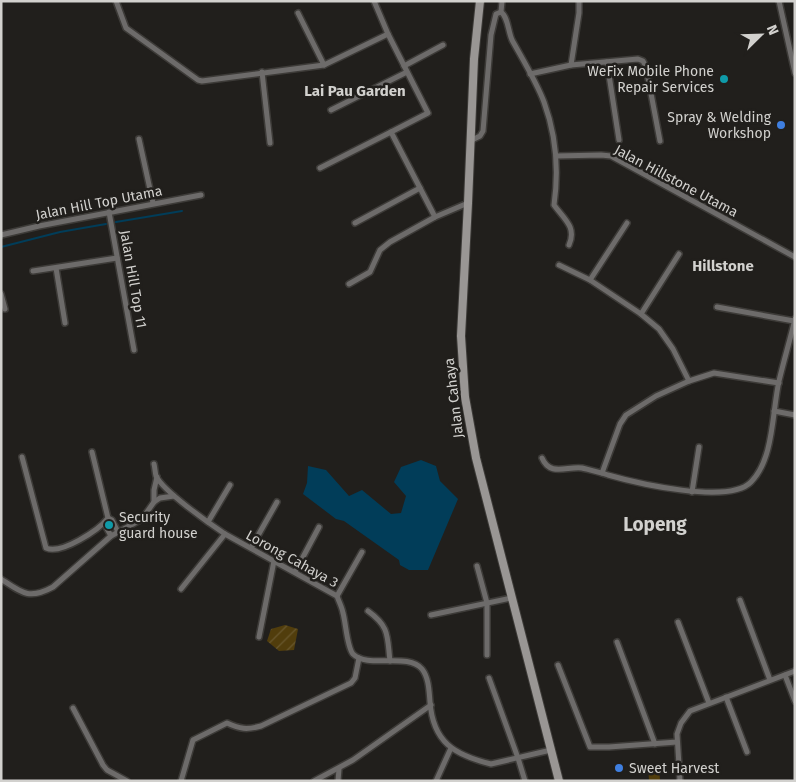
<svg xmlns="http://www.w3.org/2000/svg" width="796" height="782" font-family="'Fira Sans',sans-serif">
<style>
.grass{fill:#513d0c}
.garden{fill:url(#garden-furrows)}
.water{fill:#013d59}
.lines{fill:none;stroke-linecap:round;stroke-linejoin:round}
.stream{stroke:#013d59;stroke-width:2}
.street-casing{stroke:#3d3b38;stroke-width:8}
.secondary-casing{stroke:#3d3b38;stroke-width:10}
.street{stroke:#6d6b6a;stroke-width:5}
.secondary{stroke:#999694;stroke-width:8}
.culture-dot{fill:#0f9aa8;stroke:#211f1c;stroke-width:2}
.shop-dot{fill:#3f7fe0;stroke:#211f1c;stroke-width:2}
.labels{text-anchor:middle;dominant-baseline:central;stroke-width:5;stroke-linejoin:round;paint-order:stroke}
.poi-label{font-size:14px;fill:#d2d1ce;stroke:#211f1c;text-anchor:end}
.street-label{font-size:14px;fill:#d2d1ce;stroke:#211f1c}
.neighbourhood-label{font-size:15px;font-weight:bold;fill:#d2d1ce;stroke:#211f1c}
.district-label{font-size:19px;font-weight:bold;fill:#d2d1ce;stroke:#211f1c}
</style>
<defs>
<pattern id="garden-furrows" width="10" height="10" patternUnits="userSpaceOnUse" patternTransform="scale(1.25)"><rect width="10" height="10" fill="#513d0c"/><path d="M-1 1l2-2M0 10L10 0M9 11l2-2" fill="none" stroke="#69582e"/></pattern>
</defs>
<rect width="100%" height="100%" fill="#211f1c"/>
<path class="grass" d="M659 764 660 781H649L648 765Z"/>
<path class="garden" d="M285 625 298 629 294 650 279 651 267 641 271 629Z"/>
<path class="water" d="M421 460 436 466 440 481 458 499 428 570H409L400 565 399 560 344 521 336 519 303 494 307 483 308 466 326 470 349 496 362 490 391 514 401 513 406 496 394 482 401 467Z"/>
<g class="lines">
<g class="stream">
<path d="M116 222 182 211"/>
<path d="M1 247 60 232 106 224"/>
</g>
<g class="street-casing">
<g id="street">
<path d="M116 1 126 28 198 80 202 81 324 65 388 34"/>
<path d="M374 1 388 34 428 113 391 132 435 217"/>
<path d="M502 1 501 12C508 17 508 31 512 40 523 60 536 81 544 102 556 135 559 170 554 205 564 219 577 227 569 245"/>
<path d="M779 1 795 73"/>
<path d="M298 13 324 65"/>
<path d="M607 62 619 140"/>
<path d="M571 65 579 13V1"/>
<path d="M404 66 443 45"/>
<path d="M262 72 270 143"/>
<path d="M530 74 571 65 638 59 643 61 646 67 660 141"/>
<path d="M331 110 407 72"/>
<path d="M139 139 153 203"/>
<path d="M470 141 480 136 483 131 491 35 496 14 501 12"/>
<path d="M556 156 601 155 611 156 795 257"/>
<path d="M320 168 391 132"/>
<path d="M109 212 134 350"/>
<path d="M355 223 420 188"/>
<path d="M1 235 39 226 201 195"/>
<path d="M559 265 590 280 641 314 659 329 673 349 689 381"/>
<path d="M56 268 65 323"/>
<path d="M33 271 117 258"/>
<path d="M590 280 627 223"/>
<path d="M349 284 370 272 380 250 390 242 435 217 468 203"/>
<path d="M1 294 5 309"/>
<path d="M717 307 794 321"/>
<path d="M641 314 679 254"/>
<path d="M774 411 795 415"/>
<path d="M22 457 46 548C61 555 99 530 108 518L92 452"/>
<path d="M542 458C550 477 567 466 582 468 590 470 599 472 608 475 636 483 729 505 751 482 774 459 772 412 779 381 784 360 790 340 795 319"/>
<path d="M154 464C155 468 155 472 156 476 163 491 210 524 225 534L337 596C339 602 342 607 343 613 346 624 347 647 353 654 368 669 408 652 422 669 429 678 429 691 430 702 433 742 454 755 491 764L551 750"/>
<path d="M602 473 620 424 626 415 656 396 689 381 714 373 779 383"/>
<path d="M692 492 699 447"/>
<path d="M154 502V490L157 477"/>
<path d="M108 518 112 520 118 532"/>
<path d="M208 522 230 485"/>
<path d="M104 523 111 536"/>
<path d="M251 548 277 502"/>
<path d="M477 566 487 603V655"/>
<path d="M295 572 319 527"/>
<path d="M1 579C22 593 29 600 53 587L111 536 142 519 154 502 160 498 174 496"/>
<path d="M181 589 225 534"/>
<path d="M337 596 362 552"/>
<path d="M740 600 770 680"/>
<path d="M368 611C390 627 387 636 390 661"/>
<path d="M431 615 511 598"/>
<path d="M678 622 709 703"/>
<path d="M259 637 274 561"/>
<path d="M617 642 655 744"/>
<path d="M558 665 590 747H609L677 742"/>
<path d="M785 675 795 701"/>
<path d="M489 678 518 758 525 781"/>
<path d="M726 697 747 752"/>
<path d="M73 708 103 765 107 770 127 781"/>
<path d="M181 781 193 740 227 723C240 729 247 730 261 726L351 683 355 678 359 658"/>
<path d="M314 781 353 760 431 705"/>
<path d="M338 781 339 769"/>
<path d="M436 781 451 748"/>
<path d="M680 781 677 734 681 723 690 711 795 671"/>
</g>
</g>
<g class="secondary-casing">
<path id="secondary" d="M480 1 474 59 468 203 461 336 465 397 476 458 559 781"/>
</g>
<use href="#street" class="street"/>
<use href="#secondary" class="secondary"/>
</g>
<g class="culture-dot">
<circle cx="724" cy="79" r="5"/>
<circle cx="109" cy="525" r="5"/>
</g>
<g class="shop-dot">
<circle cx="781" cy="125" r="5"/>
<circle cx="619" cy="768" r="5"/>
</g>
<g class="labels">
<g class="poi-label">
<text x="714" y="71">WeFix Mobile Phone<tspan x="714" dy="16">Repair Services</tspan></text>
<text x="771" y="117">Spray &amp; Welding<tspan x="771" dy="16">Workshop</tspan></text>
<text x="119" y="517" text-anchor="start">Security<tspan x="119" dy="16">guard house</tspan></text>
<text x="629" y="768" text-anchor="start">Sweet Harvest</text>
</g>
<g class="street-label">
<text transform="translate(676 181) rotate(28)">Jalan Hillstone Utama</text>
<text transform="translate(99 203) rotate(-11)">Jalan Hill Top Utama</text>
<text transform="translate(133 279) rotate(80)">Jalan Hill Top 11</text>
<text transform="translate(454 398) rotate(-97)">Jalan Cahaya</text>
<text transform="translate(292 559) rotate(29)">Lorong Cahaya 3</text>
</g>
<g class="neighbourhood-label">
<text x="355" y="91">Lai Pau Garden</text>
<text x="723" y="266">Hillstone</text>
</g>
<g class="district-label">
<text x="655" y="524">Lopeng</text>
</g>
</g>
<rect width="796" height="782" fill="none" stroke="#d2d1ce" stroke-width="5"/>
<g transform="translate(761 35) rotate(67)" stroke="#211f1c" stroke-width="4" paint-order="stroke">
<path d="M0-4L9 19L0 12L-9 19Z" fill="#d2d1ce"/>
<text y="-8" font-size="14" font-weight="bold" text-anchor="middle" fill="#d2d1ce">N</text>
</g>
</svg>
